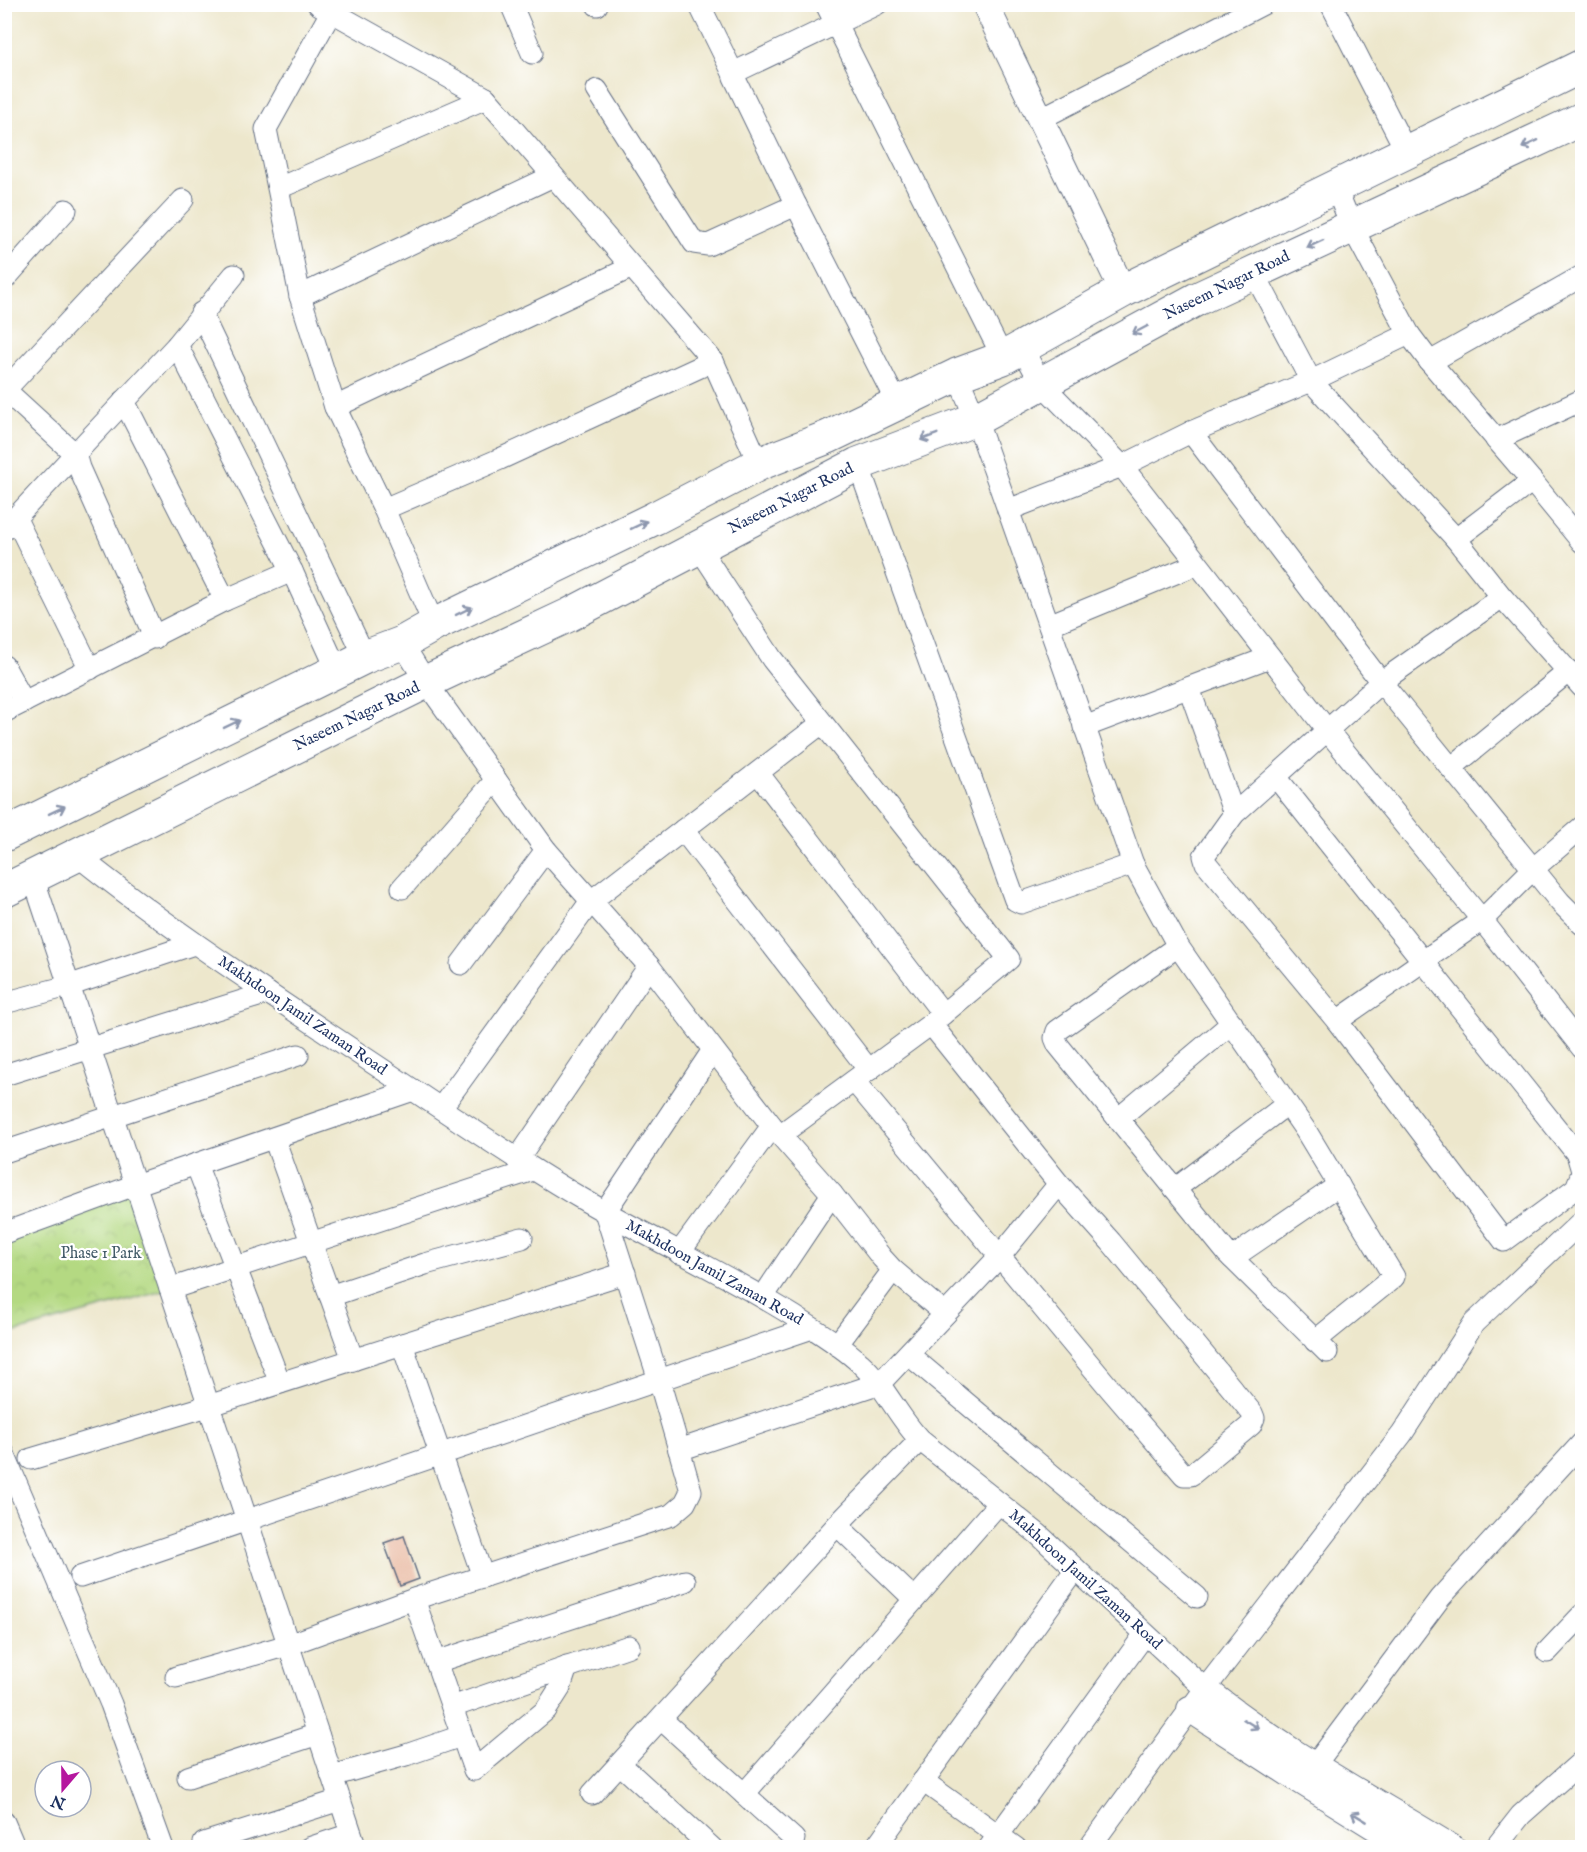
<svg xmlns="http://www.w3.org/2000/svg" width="1587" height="1852" font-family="'IM FELL English',serif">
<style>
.park{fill:url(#park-crowns);stroke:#688470;stroke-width:1.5}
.building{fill:#e8b79f}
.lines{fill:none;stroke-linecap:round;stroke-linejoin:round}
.minor-casing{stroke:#646f84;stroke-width:23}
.tertiary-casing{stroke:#646f84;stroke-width:28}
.primary-casing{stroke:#646f84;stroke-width:35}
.minor{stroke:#fff;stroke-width:21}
.tertiary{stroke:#fff;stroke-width:26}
.primary{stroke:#fff;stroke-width:33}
.oneway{stroke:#8d97ae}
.labels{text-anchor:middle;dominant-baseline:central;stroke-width:4.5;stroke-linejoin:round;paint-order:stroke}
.street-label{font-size:16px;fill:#1b2f5e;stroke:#fff}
.park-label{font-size:16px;fill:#415a67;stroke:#fff}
</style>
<defs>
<pattern id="park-crowns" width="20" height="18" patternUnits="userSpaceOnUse" patternTransform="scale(1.5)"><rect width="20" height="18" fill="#b4d982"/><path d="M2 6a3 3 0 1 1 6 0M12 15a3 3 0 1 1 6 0" fill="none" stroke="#9abb73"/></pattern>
</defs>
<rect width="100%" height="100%" fill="#fff"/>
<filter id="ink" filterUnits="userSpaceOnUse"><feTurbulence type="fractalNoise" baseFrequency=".0167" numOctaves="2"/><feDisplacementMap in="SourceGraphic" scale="12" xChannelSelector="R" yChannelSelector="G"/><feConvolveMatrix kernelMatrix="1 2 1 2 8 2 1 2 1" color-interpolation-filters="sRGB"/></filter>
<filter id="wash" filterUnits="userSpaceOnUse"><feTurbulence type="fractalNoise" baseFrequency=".008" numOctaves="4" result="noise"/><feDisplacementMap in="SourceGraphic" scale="24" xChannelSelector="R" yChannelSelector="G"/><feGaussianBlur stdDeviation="1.35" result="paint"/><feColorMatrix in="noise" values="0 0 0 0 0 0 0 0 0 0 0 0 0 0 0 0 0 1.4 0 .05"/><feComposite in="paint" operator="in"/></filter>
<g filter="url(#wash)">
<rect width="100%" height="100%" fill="#ede7cc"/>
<path class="park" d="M135 1185 170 1289 5 1335V1233Z"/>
<g id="blocks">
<path class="building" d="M404 1536 419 1579 400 1586 384 1543Z"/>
</g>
</g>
<g filter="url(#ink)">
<use href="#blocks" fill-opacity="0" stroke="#646f84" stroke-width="1.5"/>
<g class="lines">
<g class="minor-casing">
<g id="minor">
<path d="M318 4 486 98 713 361 759 464"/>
<path d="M511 4 532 53"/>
<path d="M597 4V5"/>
<path d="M699 4 733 73 734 77 796 205 897 403"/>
<path d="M826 4 1003 358"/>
<path d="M1331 4 1406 151"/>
<path d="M331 12 266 129 300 296 335 407 384 509 500 459 713 361"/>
<path d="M733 73 877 4"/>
<path d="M597 90 694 243 708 245 796 205"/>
<path d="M1040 119 1263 4"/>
<path d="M1335 186 1352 227 1409 334 1430 362 1532 481 1456 539"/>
<path d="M279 188 486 98"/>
<path d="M1254 273 1311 381 1456 539 1502 597 1582 687"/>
<path d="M4 280 66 210"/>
<path d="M300 296 553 176"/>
<path d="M201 313 365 657"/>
<path d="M177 345 292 571 338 672"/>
<path d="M1022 348 1041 383 1122 466 1327 730 1482 920 1582 1048"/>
<path d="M1430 362 1582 276"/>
<path d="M4 389 75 454 79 468 155 638"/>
<path d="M4 391 183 200"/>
<path d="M124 401 225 600"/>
<path d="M335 407 632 267"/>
<path d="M1191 432 1381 682 1234 814 1204 856 1206 863 1337 1021 1504 1241 1576 1188 1582 1173"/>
<path d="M1496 440 1582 400"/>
<path d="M858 464 1015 900 1021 903 1133 864 976 419 957 375"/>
<path d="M1532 481 1582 542"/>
<path d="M384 509 434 625"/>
<path d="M1008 510 1122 466 1191 432 1311 381 1409 334"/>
<path d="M16 519 90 669"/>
<path d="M4 530 177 345 234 275"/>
<path d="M698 546 772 659 1009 959 931 1024 780 1135"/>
<path d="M1502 597 1381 682 1560 902 1582 924"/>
<path d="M1049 625 1197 564"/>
<path d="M402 643 426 682 546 850 649 966 772 1126 832 1194 882 1258 893 1270 945 1314"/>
<path d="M4 666 24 702"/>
<path d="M1189 688 1234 814"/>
<path d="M4 712 225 600 292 571"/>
<path d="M1084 727 1270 657"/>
<path d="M1451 768 1569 671"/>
<path d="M758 773 943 1014"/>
<path d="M1276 777 1577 1154 1582 1171"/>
<path d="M683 830 869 1070"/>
<path d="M78 856C165 926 259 987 353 1050 428 1099 501 1151 579 1197 649 1238 723 1272 792 1315 815 1330 840 1344 860 1363 885 1385 897 1416 920 1440L1038 1534 1205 1689"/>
<path d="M1133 864 1178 946 1306 1131 1394 1277 1315 1341"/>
<path d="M33 877 356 1848"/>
<path d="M402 888 496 780"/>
<path d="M1178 946 1057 1031 1055 1038 1058 1045 1227 1253 1327 1352"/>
<path d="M461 964 546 850"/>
<path d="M4 1003 68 986 194 944"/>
<path d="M1337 1021 1482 920 1533 869 1582 827"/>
<path d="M4 1075 268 993"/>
<path d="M854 1081 1111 1390 1184 1475H1191L1251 1425 1254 1418 1252 1413 1111 1242 1059 1184 931 1024"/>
<path d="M441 1108 591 901 822 723"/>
<path d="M1118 1119 1232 1023"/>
<path d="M274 1138 353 1360"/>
<path d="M4 1152 298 1055"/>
<path d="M517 1160 649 966"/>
<path d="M196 1164 280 1383"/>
<path d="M1175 1189 1287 1104"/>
<path d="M4 1233 135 1185 413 1090"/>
<path d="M679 1253 772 1126"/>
<path d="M1232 1258 1339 1185"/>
<path d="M170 1289 533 1170"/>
<path d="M330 1296 425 1264 522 1238"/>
<path d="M763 1297 832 1194"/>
<path d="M402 1344 483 1577"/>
<path d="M837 1345 893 1270"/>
<path d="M908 1354 1197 1597"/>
<path d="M679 1450 880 1383 1000 1256 1059 1184"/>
<path d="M4 1454 111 1704 163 1848"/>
<path d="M31 1459 208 1406 625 1273"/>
<path d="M837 1525 914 1599"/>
<path d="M80 1577 812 1328"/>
<path d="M414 1599 474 1770 546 1710 560 1688 567 1667"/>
<path d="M1547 1652 1582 1615"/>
<path d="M436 1662 685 1581"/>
<path d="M176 1677 288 1645 414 1599 671 1515 685 1503 691 1491 659 1380 605 1212 713 1050"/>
<path d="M452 1707 629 1646"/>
<path d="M661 1719 794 1839"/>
<path d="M620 1764 712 1848"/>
<path d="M1315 1765 1440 1598 1582 1443"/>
<path d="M332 1776 406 1755 461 1736"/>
<path d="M188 1777 318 1734"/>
<path d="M923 1781 1016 1848"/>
<path d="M592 1794 837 1525 920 1440"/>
<path d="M744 1794 999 1503"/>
<path d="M4 1822 15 1848"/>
<path d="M204 1843 340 1800"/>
<path d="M309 1848 351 1834"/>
<path d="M875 1848 1076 1569"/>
<path d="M989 1848 1145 1634"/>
<path d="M1089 1848 1205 1689 1402 1434 1474 1323 1582 1221"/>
<path d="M1495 1848 1521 1815 1582 1761"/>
</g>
</g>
<g class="tertiary-casing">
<g id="tertiary">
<path d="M985 4 1123 291"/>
<path d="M1205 1689C1280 1750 1369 1797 1452 1848"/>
<path d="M1190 1709 1301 1781 1409 1848"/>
</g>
</g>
<g class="primary-casing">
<g id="primary">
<path d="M4 835 365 657 402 643 434 625 655 518 759 464 828 437 957 375 1003 358 1123 291 1582 66"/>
<path d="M4 891 426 682 569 615 858 464 976 419 1197 299 1582 119"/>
</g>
</g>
<use href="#minor" class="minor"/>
<use href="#tertiary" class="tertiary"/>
<use href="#primary" class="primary"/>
</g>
<defs><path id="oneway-shaft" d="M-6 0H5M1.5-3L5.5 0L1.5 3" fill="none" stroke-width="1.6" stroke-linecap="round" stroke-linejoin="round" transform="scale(1.5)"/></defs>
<g class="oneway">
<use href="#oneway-shaft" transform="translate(1530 144) rotate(155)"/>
<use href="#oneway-shaft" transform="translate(1315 244) rotate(155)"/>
<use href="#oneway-shaft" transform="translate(1140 330) rotate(152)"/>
<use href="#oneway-shaft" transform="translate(929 437) rotate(159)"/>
<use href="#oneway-shaft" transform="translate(639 525) rotate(-26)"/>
<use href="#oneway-shaft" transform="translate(464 611) rotate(-26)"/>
<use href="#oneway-shaft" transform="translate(232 724) rotate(-26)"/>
<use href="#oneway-shaft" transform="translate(57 810) rotate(-26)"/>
<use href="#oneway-shaft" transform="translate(1251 1724) rotate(32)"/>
<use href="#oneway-shaft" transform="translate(1359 1817) rotate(-149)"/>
</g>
</g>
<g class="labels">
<g class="street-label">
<text transform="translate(1227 286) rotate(-26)">Naseem Nagar Road</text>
<text transform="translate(791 499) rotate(-27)">Naseem Nagar Road</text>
<text transform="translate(357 717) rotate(-26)">Naseem Nagar Road</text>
<text transform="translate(302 1016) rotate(34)">Makhdoon Jamil Zaman Road</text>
<text transform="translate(714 1273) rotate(29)">Makhdoon Jamil Zaman Road</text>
<text transform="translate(1085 1580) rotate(42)">Makhdoon Jamil Zaman Road</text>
</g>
<g class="park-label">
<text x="101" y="1254">Phase 1 Park</text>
</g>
</g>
<rect width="1587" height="1852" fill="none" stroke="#fff" stroke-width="24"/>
<g transform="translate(63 1789) rotate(200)"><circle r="28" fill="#ffffff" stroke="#a4acbf" stroke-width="1.5"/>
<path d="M0-4.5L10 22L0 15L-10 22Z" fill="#b5179e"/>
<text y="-9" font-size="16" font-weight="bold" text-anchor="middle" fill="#1b2f5e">N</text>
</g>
</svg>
